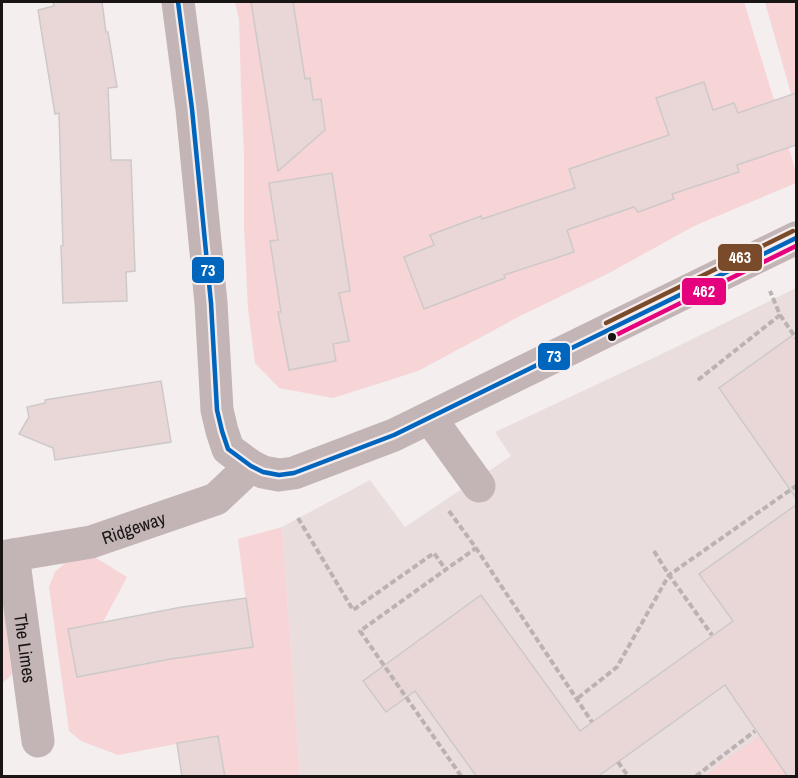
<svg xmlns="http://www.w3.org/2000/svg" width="798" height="778" font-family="'Archivo Narrow',sans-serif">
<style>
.built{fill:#e9dddd}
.green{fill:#f7d4d5}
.building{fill:#e9d7d7;stroke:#cec9c9;stroke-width:1.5}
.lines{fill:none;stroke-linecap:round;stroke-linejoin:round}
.path{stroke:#bdb2b2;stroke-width:4;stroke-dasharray:6 3;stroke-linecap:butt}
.minor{stroke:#c3b4b5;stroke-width:33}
.bus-1-casing{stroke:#f6ecec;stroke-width:9}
.bus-2-casing{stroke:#f6ecec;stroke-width:9}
.bus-3-casing{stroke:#f6ecec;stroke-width:9}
.bus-1{stroke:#0065bd;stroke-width:4.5}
.bus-2{stroke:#e5007d;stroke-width:4.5}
.bus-3{stroke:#7a4b2a;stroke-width:4.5}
.bus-dot{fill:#191515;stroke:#f6ecec;stroke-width:2}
.labels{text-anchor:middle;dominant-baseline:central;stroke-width:4.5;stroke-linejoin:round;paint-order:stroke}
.street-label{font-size:18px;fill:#191515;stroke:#f6ecec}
.line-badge{stroke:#f6ecec;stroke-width:2}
.badge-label{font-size:16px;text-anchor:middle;font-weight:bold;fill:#fff}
</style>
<rect width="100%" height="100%" fill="#f4eeee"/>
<path class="built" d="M796 288V776H300L282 527 370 480 405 527 511 456 495 432 664 353Z"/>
<g class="green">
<path d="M235 2H744L796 172V183L694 226 611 272 520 316 418 371 333 398 279 388 255 363 248 308 244 226V153L241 87 239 19Z"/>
<path d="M765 2H796V111Z"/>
<path d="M282 527 300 776H225L218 736 118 755 81 741 69 731 49 587 55 572 72 557 88 553 127 577 103 622 68 629 77 677 171 660 163 612 182 607 190 656 252 647 238 539Z"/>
<path d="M2 595 12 674 2 684Z"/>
<path d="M759 736 788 776H704Z"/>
</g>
<g class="building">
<path d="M53 2H102L106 32H108L117 87 108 88 111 160H131L135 271 126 272 127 301 63 303 61 246H63L59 113 55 114 38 10 54 6Z"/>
<path d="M251 2H293L305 79 310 78 313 100 321 99 325 130 278 171Z"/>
<path d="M704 82 713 110 734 103 738 113 796 93V145L737 165 739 172 672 194 674 199 638 212 634 207 567 230 574 252 504 275 505 278 424 309 404 257 434 245 430 235 481 216 482 219 575 188 569 169 669 135 656 98Z"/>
<path d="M332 173 350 291 339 293 349 341 333 344 336 361 289 370 278 312H281L270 241 278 240 269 183Z"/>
<path d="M796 333V498L719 388Z"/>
<path d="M161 381 171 442 55 460 53 448 19 434 29 417 27 407 45 403V400Z"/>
<path d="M796 505V777H788L725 685 597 777H477L415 691 386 712 363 681 481 595 580 731 733 621 699 574Z"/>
<path d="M246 598 253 647 171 659 77 677 68 629 182 607Z"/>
<path d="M218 736 225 777H182L177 743Z"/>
</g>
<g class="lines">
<g class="path">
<path d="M780 315 796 338"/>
<path d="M698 380 780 315 770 291"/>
<path d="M449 511 476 548 592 722"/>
<path d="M298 518 353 610 434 553 446 570"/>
<path d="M654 551 669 575 712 635"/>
<path d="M578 698 617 667 669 575 796 486"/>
<path d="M618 762 628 776"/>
<path d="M461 776 360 631 476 548"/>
<path d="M696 776 755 731"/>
</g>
<g class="minor">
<path d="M178 2 192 109 211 303 217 410 222 431 228 449 251 466 263 472 279 475 294 473 394 435 796 238"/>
<path d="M430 418 479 486"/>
<path id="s1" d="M13 555 38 741"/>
<path id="s2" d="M2 557 91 542 216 499 251 466"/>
</g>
<g class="bus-1-casing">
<path id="bus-1" d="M178 2 192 109 211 303 217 410 222 431 228 449 251 466 263 472 279 475 294 473 394 435 796 238"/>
</g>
<g class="bus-2-casing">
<path id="bus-2" d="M612 337 796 246"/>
</g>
<g class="bus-3-casing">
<path id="bus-3" d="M606 323 793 231"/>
</g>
<use href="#bus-1" class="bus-1"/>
<use href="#bus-2" class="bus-2"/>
<use href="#bus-3" class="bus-3"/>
</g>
<circle class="bus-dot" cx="612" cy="337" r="5"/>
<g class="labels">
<g class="street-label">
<text stroke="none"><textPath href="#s2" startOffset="135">Ridgeway</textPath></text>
<text stroke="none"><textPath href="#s1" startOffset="94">The Limes</textPath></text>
</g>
</g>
<g class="line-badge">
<rect x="717" y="243" width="46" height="29" rx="6" fill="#7a4b2a"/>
<rect x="191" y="256" width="34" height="28" rx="6" fill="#0065bd"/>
<rect x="681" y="277" width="46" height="29" rx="6" fill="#e5007d"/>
<rect x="537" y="342" width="34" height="29" rx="6" fill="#0065bd"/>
</g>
<g class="badge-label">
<text x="740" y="263">463</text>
<text x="208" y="276">73</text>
<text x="704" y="297">462</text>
<text x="554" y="362">73</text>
</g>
<rect width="798" height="778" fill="none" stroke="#191515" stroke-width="6"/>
</svg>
